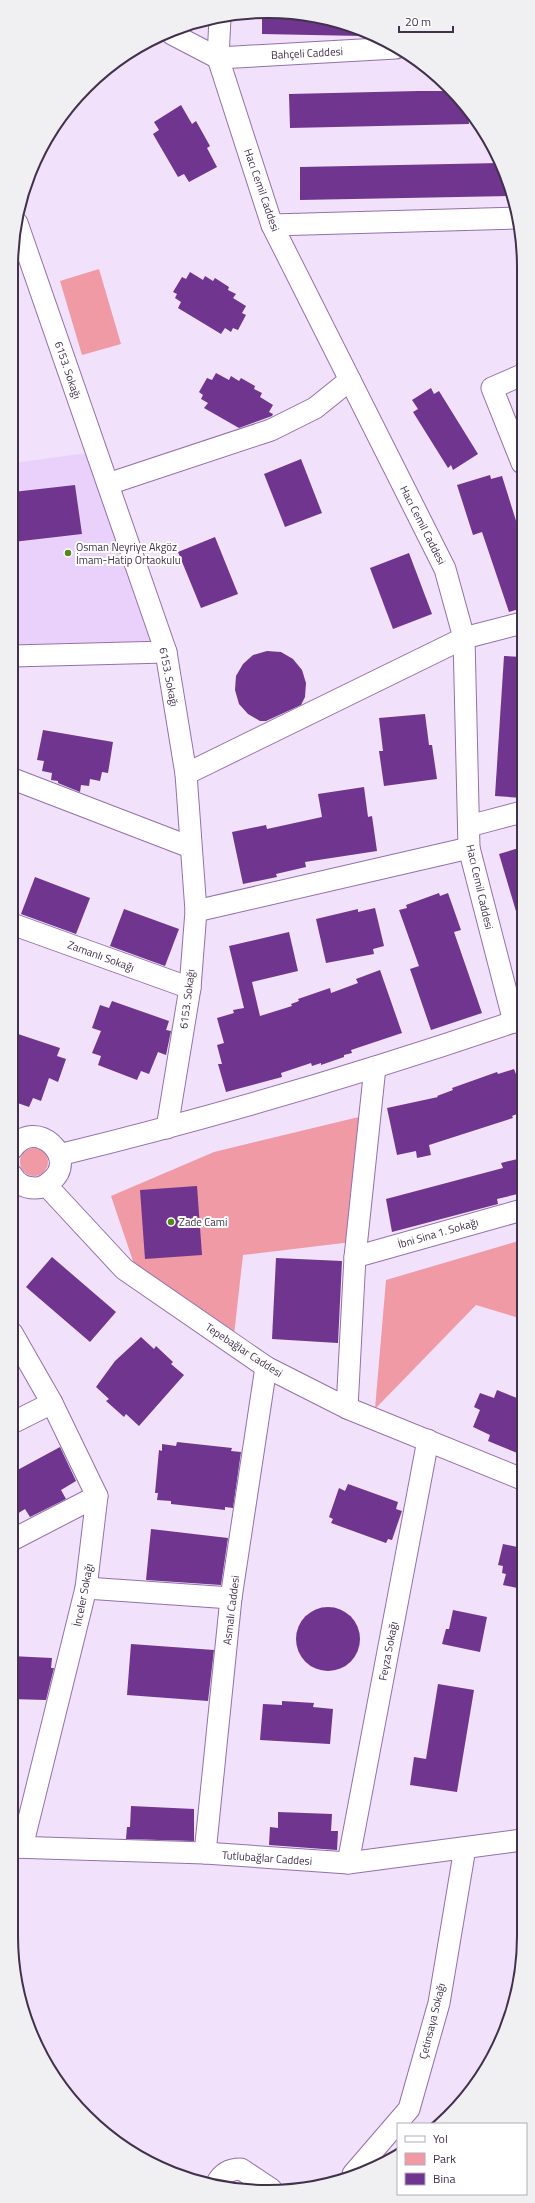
<svg xmlns="http://www.w3.org/2000/svg" width="535" height="2203" font-family="'Titillium Web',sans-serif">
<style>
.built{fill:#ead1fc}
.green{fill:#f09aa5}
.building{fill:#6f358f}
.lines{fill:none;stroke-linecap:round;stroke-linejoin:round}
.minor-casing{stroke:#9470ab;stroke-width:23}
.minor{stroke:#fff;stroke-width:21}
.poi-dot{fill:#56871b;stroke:#fff;stroke-width:1.5}
.labels{text-anchor:middle;dominant-baseline:central;stroke-width:4;stroke-linejoin:round;paint-order:stroke}
.street-label{font-size:11px;fill:#41314b;stroke:#fff}
.poi-label{font-size:11px;fill:#41314b;stroke:#fff;text-anchor:start}
.rim{fill:none;stroke:#41314b;stroke-width:2}
</style>
<rect width="100%" height="100%" fill="#f1e1fb"/>
<path class="built" d="M87 453 155 643 13 645V463Z"/>
<g class="green">
<path d="M99 269 121 344 82 355 60 281Z"/>
<path d="M363 1116 352 1242 243 1255 234 1335 134 1264 111 1196 214 1152Z"/>
<circle cx="34" cy="1162" r="14"/>
<path d="M522 1240V1319L476 1305 375 1409 386 1280Z"/>
</g>
<g class="building">
<path d="M301 13 362 32V36L262 34V16Z"/>
<path d="M418 91H452L468 113 469 124 290 128 289 94Z"/>
<path d="M181 105 192 124 196 121 210 146 207 148 217 167 189 182 184 174 178 177 153 134 159 130 154 122Z"/>
<path d="M500 163 510 196 300 200V167Z"/>
<path d="M190 272 203 280 205 276 213 281 215 278 229 287 228 290 236 294 233 298 246 306 242 313 246 315 238 330 233 328 231 332 225 328 221 334 178 308 181 302 175 298 177 294 173 292 182 277 186 279Z"/>
<path d="M216 373 229 380 231 376 239 381 241 378 255 386 254 389 262 393 260 397 273 405 269 412 273 414 272 416 239 428 204 408 208 403 201 399 203 395 199 392 207 378 212 380Z"/>
<path d="M431 388 434 394 439 391 478 454 453 470 451 465 448 468 413 412 418 409 412 400Z"/>
<path d="M301 459 322 513 285 527 264 474Z"/>
<path d="M490 475 491 479 502 476 522 540V608L509 612 482 532 473 535 457 485Z"/>
<path d="M75 485 82 534 13 542V492Z"/>
<path d="M215 537 238 594 201 608 178 552Z"/>
<path d="M409 553 432 614 393 629 370 568Z"/>
<path d="M267 651 281 652 293 659 302 670 306 683 305 697 301 705 266 721H260L248 714 239 704 235 690 236 676 243 664 253 655Z"/>
<path d="M504 656 522 657V798L495 796Z"/>
<path d="M425 714 429 745H432L437 779 384 786 379 751H383L379 718Z"/>
<path d="M43 730 113 742 108 773 102 772 100 781 90 779 89 786 81 785 80 792 58 783V781L51 780 52 773 42 771 44 761 37 760Z"/>
<path d="M364 787 368 817 372 816 377 851 305 862 306 867 276 874 277 877 243 884 232 832 266 825 267 829 322 817 318 794Z"/>
<path d="M522 847V917L518 918 499 854Z"/>
<path d="M35 877 90 898 76 934 21 914Z"/>
<path d="M439 893 440 896 448 893 461 930 454 932 482 1013 431 1030 410 969 419 966 399 910 407 908 406 905Z"/>
<path d="M375 908 384 946 373 949 374 954 326 963 316 919 358 909V912Z"/>
<path d="M124 909 179 929 165 966 110 946Z"/>
<path d="M289 932 298 971 252 982 260 1016 292 1006 291 1004 299 1001 298 999 330 988 331 993 358 983 356 979 380 970 402 1033 351 1050 352 1053 344 1055V1057L321 1065V1063L312 1066 311 1063 281 1073 282 1077 226 1092 218 1064H222L217 1045 224 1043 217 1018 234 1013 233 1010 244 1008 229 946Z"/>
<path d="M112 1001 169 1021 166 1030 171 1031 166 1055 158 1052 149 1074 141 1071 137 1080 98 1065 101 1056 92 1053 101 1031 92 1028 100 1005 109 1008Z"/>
<path d="M12 1032 60 1048 57 1056 66 1059 58 1082 49 1078 41 1101 33 1098 29 1107 12 1101Z"/>
<path d="M514 1069 522 1090V1112L512 1116 513 1118 429 1145 431 1155 417 1158 416 1151 397 1155 387 1108 438 1097 437 1096 453 1090 452 1088 497 1072 498 1074Z"/>
<path d="M522 1158V1193L497 1199 498 1204 392 1232 386 1199 503 1168 501 1163Z"/>
<path d="M197 1186 202 1255 145 1259 140 1190Z"/>
<path d="M52 1257 116 1312 90 1342 26 1287Z"/>
<path d="M276 1258 342 1261 338 1343 272 1339Z"/>
<path d="M141 1337 154 1349 156 1346 173 1362 171 1364 184 1375 139 1426 126 1414 124 1417 106 1401 109 1399 96 1387 115 1361Z"/>
<path d="M497 1390 522 1400V1455L488 1441 490 1435 473 1427 480 1410 474 1407 480 1393 494 1398Z"/>
<path d="M177 1442 232 1448 231 1451 241 1452 233 1508 225 1507V1510L171 1504V1501L157 1500 158 1493H155L159 1450 162 1451V1444L176 1446Z"/>
<path d="M60 1447 76 1481 61 1490 66 1499 30 1517 25 1509 12 1517V1473Z"/>
<path d="M348 1484 398 1502 396 1509 402 1511 392 1540 388 1539 386 1543 331 1523 333 1519 329 1517 339 1488 345 1491Z"/>
<path d="M151 1529 228 1538 221 1585 146 1580Z"/>
<path d="M503 1544 522 1548V1589L503 1585 506 1574 502 1573 503 1566 498 1565Z"/>
<circle cx="328" cy="1639" r="32"/>
<path d="M453 1610 487 1617 480 1652 442 1644 446 1629H449Z"/>
<path d="M131 1644 214 1650 208 1701 127 1695Z"/>
<path d="M11 1656 52 1658 51 1668H54L46 1700 11 1699Z"/>
<path d="M438 1684 474 1690 457 1792 410 1785 414 1757 426 1759Z"/>
<path d="M282 1701 314 1703 313 1707 333 1709 330 1744 260 1740 263 1704 282 1705Z"/>
<path d="M131 1806 194 1809V1841L126 1839 127 1827H130Z"/>
<path d="M278 1812 332 1814 331 1831H338L337 1850 269 1845 270 1827 278 1828Z"/>
</g>
<g class="lines">
<g class="minor-casing">
<g id="minor">
<path d="M220 18 218 58 272 225 445 569 464 638 469 848 514 1022"/>
<path d="M172 34 218 58"/>
<path d="M218 58 396 48"/>
<path d="M17 223 166 652 186 774 196 911 190 988 167 1128"/>
<path d="M272 225 517 218"/>
<path d="M522 463 492 388 522 375"/>
<path d="M108 484 271 430 315 408 350 380"/>
<path d="M13 656 166 652"/>
<path d="M186 774 464 638 522 623"/>
<path d="M13 779 190 847"/>
<path d="M469 826 522 812"/>
<path d="M196 911 469 848"/>
<path d="M12 924 190 988"/>
<path d="M59 1155C215 1117 370 1071 522 1019"/>
<path d="M12 1175C16 1183 25 1188 35 1188 41 1188 47 1185 51 1181 80 1158 35 1115 12 1149"/>
<path d="M46 1185 124 1269 266 1367 347 1408 522 1479"/>
<path d="M355 1257 522 1210"/>
<path d="M12 1333 52 1403 97 1496 86 1588 22 1847"/>
<path d="M347 1408 355 1257 375 1067"/>
<path d="M12 1423 52 1403"/>
<path d="M12 1540 97 1496"/>
<path d="M86 1588 231 1598"/>
<path d="M11 1847 205 1853 348 1863 522 1840"/>
<path d="M205 1853 231 1598 266 1367"/>
<path d="M348 1863 428 1440"/>
<path d="M353 2174 409 2109 439 2003 465 1848"/>
<path d="M217 2183C222 2173 230 2169 241 2169L271 2189"/>
</g>
</g>
<use href="#minor" class="minor"/>
</g>
<g class="poi-dot">
<circle cx="68" cy="553" r="4"/>
<circle cx="171" cy="1222" r="4"/>
</g>
<g class="labels">
<g class="street-label">
<text transform="translate(307 53) rotate(-3)">Bahçeli Caddesi</text>
<text transform="translate(262 190) rotate(71)">Hacı Cemil Caddesi</text>
<text transform="translate(68 370) rotate(71)">6153. Sokağı</text>
<text transform="translate(423 525) rotate(63)">Hacı Cemil Caddesi</text>
<text transform="translate(169 677) rotate(79)">6153. Sokağı</text>
<text transform="translate(480 887) rotate(77)">Hacı Cemil Caddesi</text>
<text transform="translate(101 956) rotate(20)">Zamanlı Sokağı</text>
<text transform="translate(187 999) rotate(-83)">6153. Sokağı</text>
<text transform="translate(438 1233) rotate(-16)">İbni Sina 1. Sokağı</text>
<text transform="translate(244 1350) rotate(33)">Tepebağlar Caddesi</text>
<text transform="translate(83 1595) rotate(-79)">İnceler Sokağı</text>
<text transform="translate(231 1610) rotate(-83)">Asmalı Caddesi</text>
<text transform="translate(388 1651) rotate(-79)">Feyza Sokağı</text>
<text transform="translate(267 1858) rotate(4)">Tutlubağlar Caddesi</text>
<text transform="translate(432 2021) rotate(-76)">Çetinsaya Sokağı</text>
</g>
<g class="poi-label">
<text x="76" y="547">Osman Neyriye Akgöz<tspan x="76" dy="13">İmam-Hatip Ortaokulu</tspan></text>
<text x="179" y="1222">Zade Cami</text>
</g>
</g>
<path d="M0 0H535V2203H0ZM267 18H268A249 249 0 0 1 517 267V1936A249 249 0 0 1 268 2185H267A249 249 0 0 1 18 1936V267A249 249 0 0 1 267 18Z" fill="#f0eff1" fill-rule="evenodd"/>
<path class="rim" d="M267 18H268A249 249 0 0 1 517 267V1936A249 249 0 0 1 268 2185H267A249 249 0 0 1 18 1936V267A249 249 0 0 1 267 18Z"/>
<rect x="397" y="2123" width="130" height="72" fill="#ffffff" stroke="#b3adb7"/>
<rect x="405" y="2136" width="20" height="6" fill="#ffffff" stroke="#b3adb7"/>
<text x="433" y="2143" font-size="12" fill="#41314b">Yol</text>
<rect x="405" y="2153" width="20" height="12" fill="#f09aa5" stroke="#b3adb7"/>
<text x="433" y="2163" font-size="12" fill="#41314b">Park</text>
<rect x="405" y="2173" width="20" height="12" fill="#6f358f" stroke="#b3adb7"/>
<text x="433" y="2183" font-size="12" fill="#41314b">Bina</text>
<path d="M399 26v6h54v-6" fill="none" stroke="#41314b" stroke-width="2"/>
<text x="405" y="26" font-size="12" fill="#41314b" stroke="#ffffff" stroke-width="3" paint-order="stroke">20 m</text>
</svg>
